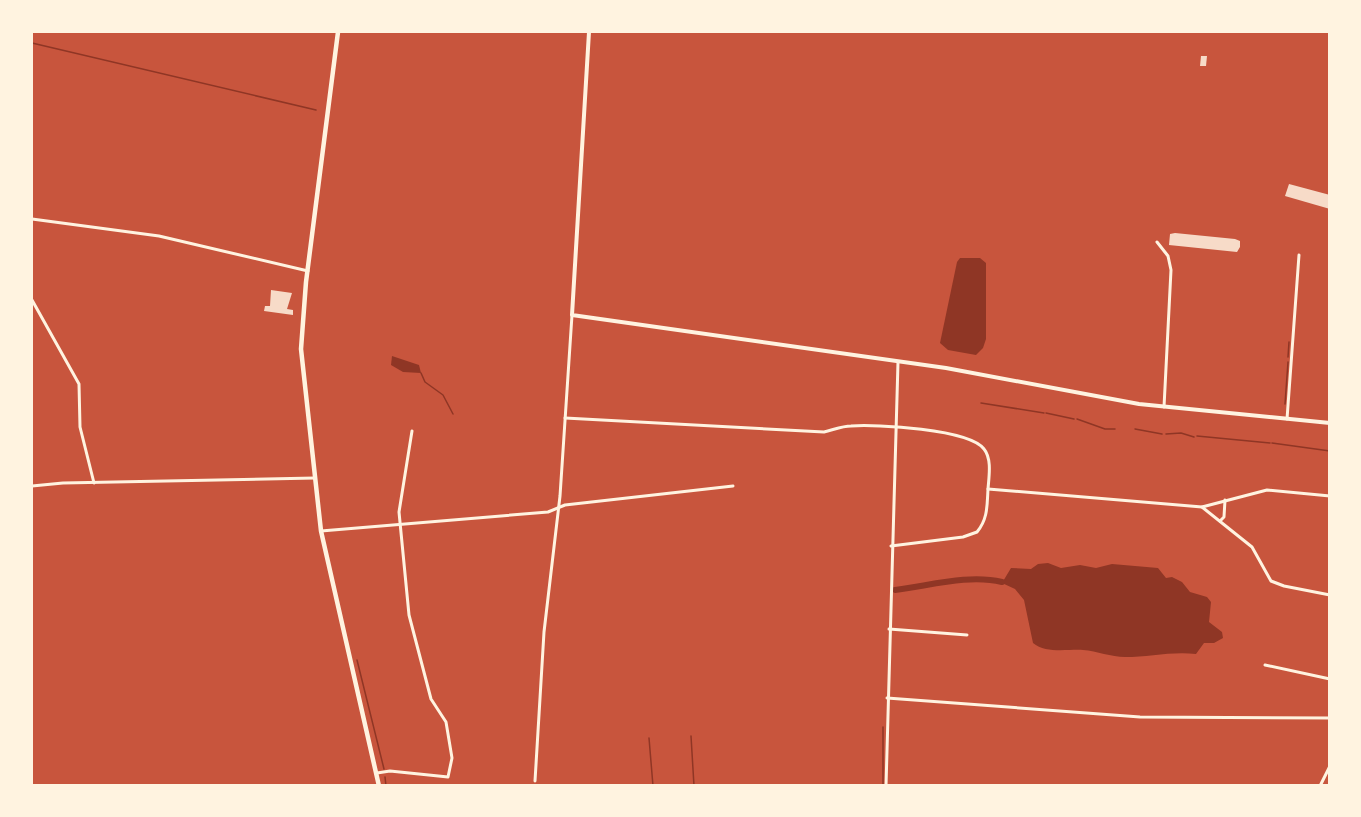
<svg xmlns="http://www.w3.org/2000/svg" width="1361" height="817" font-family="'Sofia Sans Condensed',sans-serif">
<style>
.water{fill:#8f3625}
.lines{fill:none;stroke-linecap:round;stroke-linejoin:round}
.stream{stroke:#8f3625;stroke-width:1.5}
.canal{stroke:#8f3625;stroke-width:6}
.building{fill:#f7dbc8}
.minor{stroke:#fff3e0;stroke-width:3}
.tertiary{stroke:#fff3e0;stroke-width:4}
.primary{stroke:#fff3e0;stroke-width:4.5}
</style>
<rect width="100%" height="100%" fill="#c8553d"/>
<g class="water">
<path d="M960 258H980L986 263V339L983 348 976 355 948 350 940 343 957 262Z"/>
<path d="M392 356 419 365 421 373 403 372 391 365Z"/>
<path d="M1048 563 1061 568 1080 565 1096 568 1112 564 1158 568 1166 578 1172 577 1182 582 1190 592 1207 597 1211 602 1209 622 1222 632 1223 638 1214 643H1204L1196 654C1173 651 1148 657 1125 657 1111 657 1097 651 1083 650 1068 649 1046 654 1033 643L1024 600 1015 589 1002 583 1011 568 1031 569 1038 564Z"/>
</g>
<g class="lines">
<g class="stream">
<path d="M32 43 316 110"/>
<path d="M1288 357 1289 342"/>
<path d="M421 373 425 382 443 395 453 414"/>
<path d="M981 403 1044 413"/>
<path d="M1285 404 1288 362"/>
<path d="M1046 413 1074 419"/>
<path d="M1077 419 1105 429H1115"/>
<path d="M1135 429 1162 434"/>
<path d="M1166 434 1181 433 1194 437"/>
<path d="M1197 436 1270 443"/>
<path d="M1272 443 1330 451"/>
<path d="M357 660 384 769"/>
<path d="M691 736 694 786"/>
<path d="M649 738 653 786"/>
<path d="M385 777 386 786"/>
<path d="M883 786V727"/>
</g>
<path class="canal" d="M895 590C929 586 968 574 1002 582"/>
</g>
<g class="building">
<path d="M1201 56H1207L1206 66H1200Z"/>
<path d="M1289 184 1330 195V209L1285 196Z"/>
<path d="M1175 233 1235 239 1240 241V247L1237 252 1169 245 1170 234Z"/>
<path d="M271 290 292 293 287 309 293 310V315L264 311 265 306H270Z"/>
</g>
<g class="lines">
<g class="minor">
<path d="M32 219 159 236 308 271"/>
<path d="M1157 242 1168 256 1171 270 1164 407"/>
<path d="M32 300 79 384 80 427 94 483"/>
<path d="M565 418 824 432C833 430 842 426 851 426 876 424 969 429 984 449 992 459 989 476 988 489 987 505 988 519 977 532L963 537 891 546"/>
<path d="M1287 419 1299 255"/>
<path d="M32 486 63 483 315 478"/>
<path d="M988 489 1202 507 1267 490 1330 496"/>
<path d="M1202 507 1252 547 1271 581 1284 586 1330 595"/>
<path d="M1220 521 1224 517 1225 500"/>
<path d="M321 531 548 512 565 505 733 486"/>
<path d="M889 629 967 635"/>
<path d="M1265 665 1330 679"/>
<path d="M887 698 1140 717 1330 718"/>
<path d="M377 773 390 771 448 777 452 758 446 722 431 699 409 615 399 512 412 431"/>
<path d="M535 781 544 632 560 496 572 315"/>
<path d="M886 786 898 362"/>
<path d="M1320 786 1330 766"/>
</g>
<path class="tertiary" d="M589 32 572 315 946 368 1139 404 1330 423"/>
<path class="primary" d="M338 32 306 282 301 349 321 531 379 786"/>
</g>
<rect width="1361" height="817" fill="none" stroke="#fff3e0" stroke-width="66"/>
</svg>
